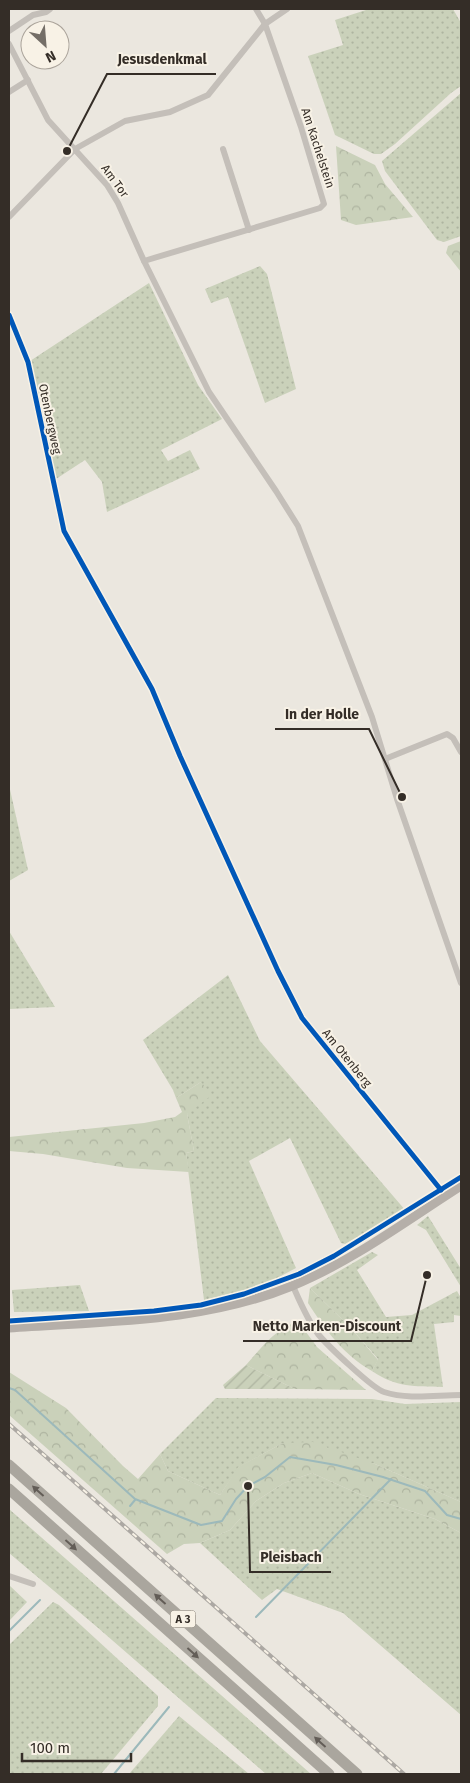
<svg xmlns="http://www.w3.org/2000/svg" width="470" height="1783" font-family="'Fira Sans',sans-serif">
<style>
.grass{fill:url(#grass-dots)}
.forest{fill:url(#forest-crowns)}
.garden{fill:url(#garden-furrows)}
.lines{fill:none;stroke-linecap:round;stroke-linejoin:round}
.stream{stroke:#9cb9bb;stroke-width:2}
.street{stroke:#c4bfb9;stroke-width:6}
.secondary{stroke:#b5afa9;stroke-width:9}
.highway{stroke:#aaa69e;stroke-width:11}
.rail-casing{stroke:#aca8a3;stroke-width:4}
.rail{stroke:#f8f2e6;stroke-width:2;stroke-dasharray:5.5;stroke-linecap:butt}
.cycleway-casing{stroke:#f8f2e6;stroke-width:8}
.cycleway{stroke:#0057b8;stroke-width:5}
.oneway{fill:#635d57}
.labels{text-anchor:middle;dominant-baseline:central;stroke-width:4;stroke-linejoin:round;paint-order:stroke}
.shield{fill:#f8f2e6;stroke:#6f6860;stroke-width:1}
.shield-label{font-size:11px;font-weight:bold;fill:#342d27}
.street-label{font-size:12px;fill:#342d27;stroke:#f8f2e6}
.leader{fill:none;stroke:#342d27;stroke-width:2}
.callout-dot{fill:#342d27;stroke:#f8f2e6;stroke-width:2}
.callout-label{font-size:14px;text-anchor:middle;font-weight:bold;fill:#342d27;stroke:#f8f2e6;stroke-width:4;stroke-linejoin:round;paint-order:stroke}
</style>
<defs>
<pattern id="grass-dots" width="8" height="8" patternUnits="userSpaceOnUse" patternTransform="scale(1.25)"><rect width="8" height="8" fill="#cad1ba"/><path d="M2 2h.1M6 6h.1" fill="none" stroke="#aeb4a0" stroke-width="1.8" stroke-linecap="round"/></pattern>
<pattern id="forest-crowns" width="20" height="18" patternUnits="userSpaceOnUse" patternTransform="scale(1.25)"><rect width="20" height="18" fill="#cad1ba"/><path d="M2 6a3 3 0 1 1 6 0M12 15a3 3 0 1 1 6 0" fill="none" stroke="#aeb4a0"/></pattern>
<pattern id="garden-furrows" width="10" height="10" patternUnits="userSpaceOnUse" patternTransform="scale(1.25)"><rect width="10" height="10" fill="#cad1ba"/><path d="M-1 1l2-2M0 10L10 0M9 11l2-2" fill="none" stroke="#aeb4a0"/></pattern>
</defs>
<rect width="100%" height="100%" fill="#ebe7df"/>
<g class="grass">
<path d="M366 9H453L461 23V86L451 93 395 144 381 154H374L335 135 308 56 343 45 335 20 366 10Z"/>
<path d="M461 93V236L444 242 437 240 385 171 382 161Z"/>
<path d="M260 266 267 274 296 389 265 403 228 297 211 303 205 289Z"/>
<path d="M149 283 198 385 222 419 161 450 168 461 190 450 200 469 107 512 102 482 85 460 56 479 30 361Z"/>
<path d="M9 785 28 870 9 881Z"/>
<path d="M9 931 55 1007 9 1009Z"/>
<path d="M228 975 260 1041 406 1211 345 1244 341 1243 290 1138 249 1161 296 1268 262 1286 204 1300 186 1153 194 1151 187 1114 201 1082 176 1098 173 1090 143 1040Z"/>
<path d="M428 1216 461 1269V1287L426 1230 417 1225Z"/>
<path d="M372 1252 378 1255 357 1270 386 1317 412 1315 457 1291 461 1298V1316L454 1315V1322L434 1324 443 1387C414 1386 397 1388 372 1371L378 1359 350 1327 310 1288Z"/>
<path d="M80 1285 89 1311 14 1312 12 1290Z"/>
<path d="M216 1398 372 1399 405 1404 461 1402V1502L375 1464 283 1443 239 1467 220 1495 168 1471 160 1454Z"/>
<path d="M312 1473 359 1494 435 1519 461 1533V1715L343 1613 277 1589 262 1600 200 1543 230 1530 256 1501 284 1483Z"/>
<path d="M9 1509 311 1774H266L97 1627 9 1553Z"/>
<path d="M9 1585 27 1602 9 1621Z"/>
<path d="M53 1602 59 1605 158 1696V1706L101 1774H9V1645Z"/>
<path d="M179 1716 249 1774H129Z"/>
</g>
<g class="forest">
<path d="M336 146 375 165 385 184 413 217 356 225 341 220Z"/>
<path d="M461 241V272L446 253 448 246Z"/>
<path d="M201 1082 212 1095 187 1114 194 1151 186 1153 189 1172 127 1168 43 1154 9 1151V1137L144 1123 175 1117 182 1112 176 1098Z"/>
<path d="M310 1288 350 1327 378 1360 372 1371C344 1356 324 1328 308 1303Z"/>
<path d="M298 1321 317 1347 366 1390 295 1389 246 1365C264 1345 272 1332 298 1321Z"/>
<path d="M9 1372 66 1408 123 1466 138 1479 160 1454 168 1471 220 1495 238 1467 283 1443 313 1442 375 1464 461 1502V1533L435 1519 359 1494 312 1473 284 1483 256 1501 230 1530 200 1543 184 1544 167 1554 9 1415Z"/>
</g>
<path class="garden" d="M246 1365 295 1389H225L223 1385Z"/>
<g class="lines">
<g class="stream">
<path d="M9 1388 15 1390 135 1499 201 1525 222 1521 236 1499 248 1486 265 1477 290 1457 336 1465 383 1477 425 1491 447 1515 461 1519"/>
<path d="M130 1506 135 1500"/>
<path d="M256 1617 391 1479"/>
<path d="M9 1631 40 1600"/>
<path d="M114 1774 169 1707"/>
</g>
<g class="street">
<path d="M9 31 33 15 46 12 50 9"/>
<path d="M9 44 48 120 107 185 118 203 144 261 209 392 276 491 298 526 372 717 397 799 461 983"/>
<path d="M9 92 28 80"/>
<path d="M223 149 249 230"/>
<path d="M9 217 75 149 125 121 170 112 208 95 265 24 287 9"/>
<path d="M144 261 320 208 324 204 301 127 265 24 256 9"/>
<path d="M9 315 28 362 64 531 152 689 180 756 278 971 302 1018 446 1196"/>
<path d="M385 759 447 734 453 738 461 752"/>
<path d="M293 1286C300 1302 307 1319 318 1334 327 1345 372 1388 384 1392 409 1400 436 1395 461 1395"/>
<path d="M9 1576 33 1584"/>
</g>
<path class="secondary" d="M9 1328C104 1321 202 1323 292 1286 353 1261 406 1221 461 1186"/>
<g class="highway">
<path d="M9 1465 357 1774"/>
<path d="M9 1489 329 1774"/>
</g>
<g class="rail-casing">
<path id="rail" d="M9 1424 404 1774"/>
</g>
<use href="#rail" class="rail"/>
<g class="cycleway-casing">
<g id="cycleway">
<path d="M9 315 28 362 64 531 152 689 180 756 278 971 302 1018 441 1190"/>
<path d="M9 1321 154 1311 201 1305 244 1294 299 1274 334 1256 461 1177"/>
</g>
</g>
<use href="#cycleway" class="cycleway"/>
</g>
<defs><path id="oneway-solid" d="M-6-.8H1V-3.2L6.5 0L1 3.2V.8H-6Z" transform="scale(1.25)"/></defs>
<g class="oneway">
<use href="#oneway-solid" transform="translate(38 1491) rotate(-138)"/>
<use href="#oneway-solid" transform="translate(71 1545) rotate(42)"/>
<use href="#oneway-solid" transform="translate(160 1599) rotate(-138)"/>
<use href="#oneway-solid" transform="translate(193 1653) rotate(42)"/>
<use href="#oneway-solid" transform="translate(320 1742) rotate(-138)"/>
</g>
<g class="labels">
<rect class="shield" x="170.5" y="1610.5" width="25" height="17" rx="4"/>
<g class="shield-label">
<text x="183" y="1619">A 3</text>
</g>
<g class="street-label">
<text transform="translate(318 148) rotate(72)">Am Kachelstein</text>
<text transform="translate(115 181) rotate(54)">Am Tor</text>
<text transform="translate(50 419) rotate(78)">Otenbergweg</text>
<text transform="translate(347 1058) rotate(51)">Am Otenberg</text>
</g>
</g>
<path class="leader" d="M67 151L107 74H216M402 797L369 729H275M427 1275L411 1341H243M248 1486L250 1572H331"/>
<g class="callout-dot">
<circle cx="67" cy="151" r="5"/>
<circle cx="402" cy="797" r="5"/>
<circle cx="427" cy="1275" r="5"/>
<circle cx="248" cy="1486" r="5"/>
</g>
<g class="callout-label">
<text x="162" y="64">Jesusdenkmal</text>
<text x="322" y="719">In der Holle</text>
<text x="327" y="1331">Netto Marken-Discount</text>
<text x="291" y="1562">Pleisbach</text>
</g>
<rect width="470" height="1783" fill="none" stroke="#342d27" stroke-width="20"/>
<g transform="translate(45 45) rotate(154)"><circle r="24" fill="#f8f2e6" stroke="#aaa39a"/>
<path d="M0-4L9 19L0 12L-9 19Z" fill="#746e67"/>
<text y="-8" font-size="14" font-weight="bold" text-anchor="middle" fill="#342d27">N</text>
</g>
<path d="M22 1753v8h109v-8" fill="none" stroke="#342d27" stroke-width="2.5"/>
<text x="30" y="1753" font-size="15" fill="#342d27" stroke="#f8f2e6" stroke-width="4" paint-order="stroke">100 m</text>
</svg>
